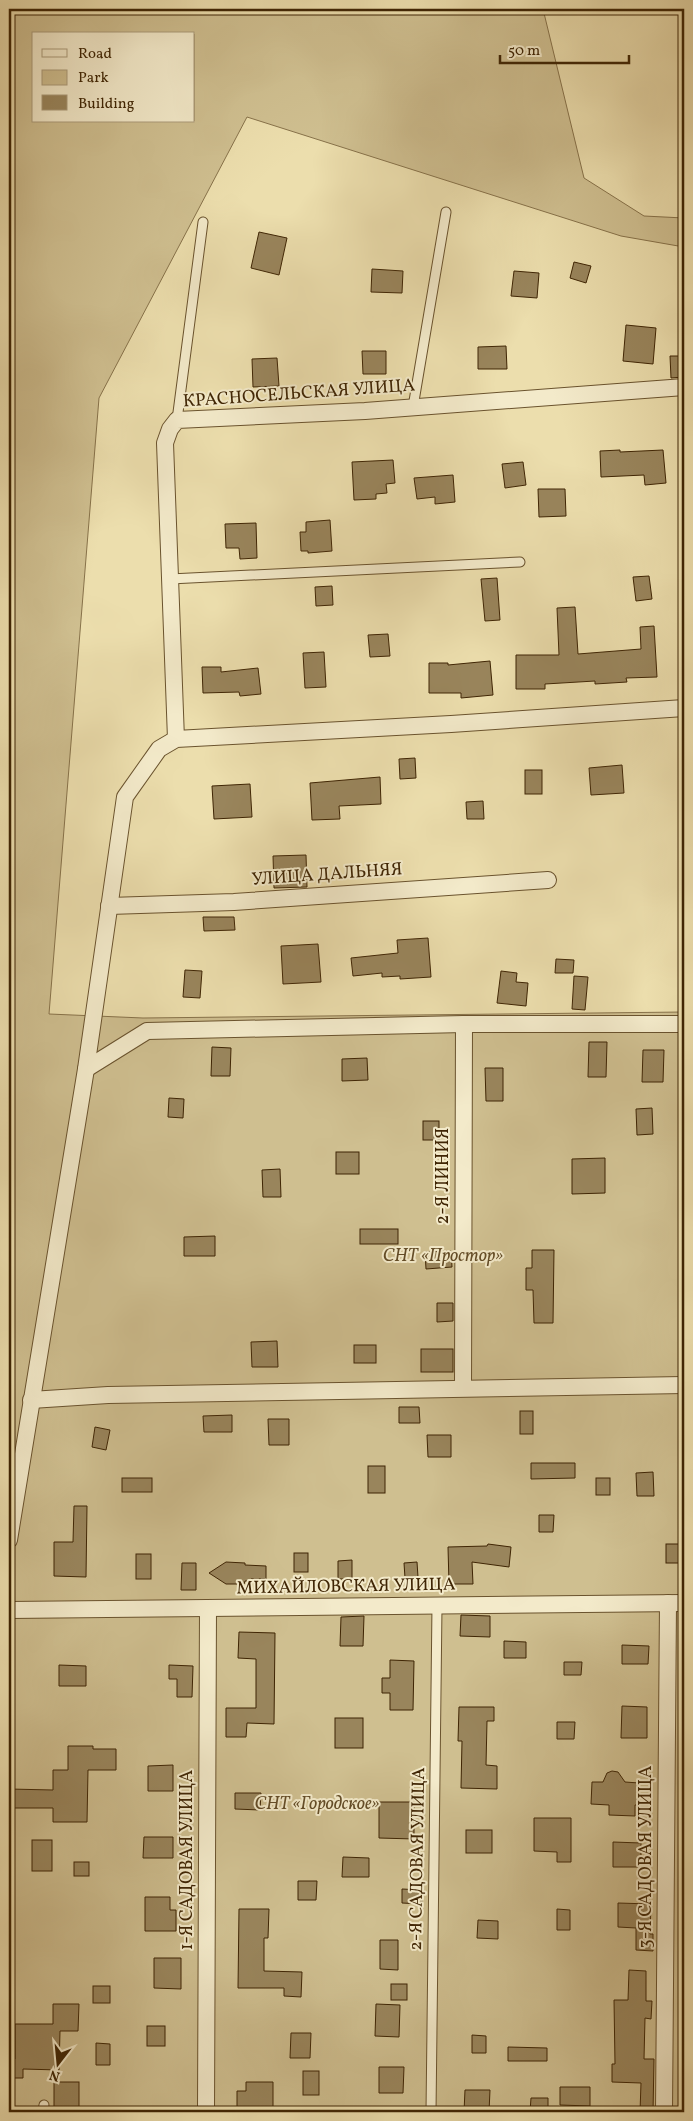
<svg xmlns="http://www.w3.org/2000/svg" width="693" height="2121" font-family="Vollkorn,serif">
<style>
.green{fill:#cfbf90;stroke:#87724a;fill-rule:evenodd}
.building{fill:#99855c;stroke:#3f2504}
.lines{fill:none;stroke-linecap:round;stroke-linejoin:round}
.service-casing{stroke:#6a532e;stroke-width:11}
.minor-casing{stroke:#6a532e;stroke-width:18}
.service{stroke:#f3eaca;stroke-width:9}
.minor{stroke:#f3eaca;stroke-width:16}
.labels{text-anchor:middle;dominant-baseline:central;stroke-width:4;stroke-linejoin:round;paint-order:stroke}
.street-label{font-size:18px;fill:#3f2504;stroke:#f3eaca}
.park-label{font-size:18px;font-style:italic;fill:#634c27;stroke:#f3eaca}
</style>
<rect width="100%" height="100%" fill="#ecdead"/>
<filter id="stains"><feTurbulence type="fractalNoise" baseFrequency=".004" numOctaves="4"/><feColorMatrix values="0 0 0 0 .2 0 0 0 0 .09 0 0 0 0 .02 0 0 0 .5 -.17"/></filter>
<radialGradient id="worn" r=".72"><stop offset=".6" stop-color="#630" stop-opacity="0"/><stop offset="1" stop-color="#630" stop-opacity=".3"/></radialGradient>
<path class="green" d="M9 9H543L584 178 644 216 684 218V247L621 236 247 117 99 398 49 1014 143 1018 684 1012V2112H9ZM34 34H194V121H34Z"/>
<g class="building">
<path d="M259 232 287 238 279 275 251 268Z"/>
<path d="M574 262 591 266 586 283 570 278Z"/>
<path d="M372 269 403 271 402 293 371 292Z"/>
<path d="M514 271 539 273 537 298 511 296Z"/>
<path d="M626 325 656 328 653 364 623 361Z"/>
<path d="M506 346 507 369H478V347Z"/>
<path d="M362 351H386V374H363Z"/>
<path d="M670 356H684V377L671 378Z"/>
<path d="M277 358 279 386 253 387 252 359Z"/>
<path d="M620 450V452L663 450 666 483 645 485 644 475 601 477 600 451Z"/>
<path d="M393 460 395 483 386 484 387 493 376 494V499L354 500 352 462Z"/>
<path d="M523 462 526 485 505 488 502 464Z"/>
<path d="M453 475 455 502 435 504V497L417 499 414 478Z"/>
<path d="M538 489H565L566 516 539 517Z"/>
<path d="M330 520 332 551 308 553V551H301L300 532H306V522Z"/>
<path d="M256 523 257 558 240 559 239 548H226L225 524Z"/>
<path d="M649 576 652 599 636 601 633 577Z"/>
<path d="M497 578 500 620 485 621 481 579Z"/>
<path d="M332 586 333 605 316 606 315 587Z"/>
<path d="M575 607 578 654 641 649 640 627 654 626 657 677 626 678 627 682 595 684V681L545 684V689H516V655H559L557 608Z"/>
<path d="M388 634 390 656 370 657 368 635Z"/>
<path d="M324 652 326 687 305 688 303 653Z"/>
<path d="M490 661 493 695 461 698V693H429V663H448V665Z"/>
<path d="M202 667H221V672L258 668 261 694 240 696 239 692 203 693Z"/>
<path d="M415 758 416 778 400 779 399 759Z"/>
<path d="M622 765 624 793 591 795 589 768Z"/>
<rect x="525" y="770" width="17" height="24"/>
<path d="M380 777 381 804 339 806 340 819 312 820 310 783Z"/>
<path d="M250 784 252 817 214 819 212 786Z"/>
<path d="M483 801 484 819H467L466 802Z"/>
<path d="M306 855 307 887 274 888 273 856Z"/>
<path d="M203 917H234L235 930 204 931Z"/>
<path d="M428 938 431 977 400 979V976L382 977V973L353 976 351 958 398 953 397 940Z"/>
<path d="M318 944 321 982 283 984 281 946Z"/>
<path d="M556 959 574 960 573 973H555Z"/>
<path d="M185 970 202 971 200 998 183 997Z"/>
<path d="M501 971 517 973 516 982 528 983 526 1006 497 1003Z"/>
<path d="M574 976 588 977 585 1010 572 1009Z"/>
<path d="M589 1042H607L606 1077H588Z"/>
<path d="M212 1047 231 1048 230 1076H211Z"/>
<path d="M643 1050H664L663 1082H642Z"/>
<path d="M367 1058 368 1080 342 1081V1059Z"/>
<path d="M485 1068H503V1101H486Z"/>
<path d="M169 1098 184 1099 183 1118 168 1117Z"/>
<path d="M652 1108 653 1134 637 1135 636 1109Z"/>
<rect x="423" y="1121" width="16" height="19"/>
<rect x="336" y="1152" width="23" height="22"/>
<path d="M605 1158V1193L572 1194V1159Z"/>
<path d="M280 1169 281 1197H263L262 1170Z"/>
<rect x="360" y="1229" width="38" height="15"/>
<path d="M215 1236V1256H184V1237Z"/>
<path d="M532 1250H554L553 1323H534L533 1290H526V1268H532Z"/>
<path d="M451 1251 452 1267 426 1269 425 1252Z"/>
<path d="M437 1303H453V1321L437 1322Z"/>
<path d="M277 1341 278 1367H252L251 1342Z"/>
<rect x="354" y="1345" width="22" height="18"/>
<rect x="421" y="1349" width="32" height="23"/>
<path d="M399 1407H419L420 1423H399Z"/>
<rect x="520" y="1411" width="13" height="23"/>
<path d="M232 1415V1432H204L203 1416Z"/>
<path d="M268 1419H289V1445H269Z"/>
<path d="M95 1427 110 1430 106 1450 92 1447Z"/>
<path d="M427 1435H451V1457H428Z"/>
<path d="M531 1463H575V1478L531 1479Z"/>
<rect x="368" y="1466" width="17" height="27"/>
<path d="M653 1472 654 1496H637L636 1473Z"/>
<rect x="122" y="1478" width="30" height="14"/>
<rect x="596" y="1478" width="14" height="17"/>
<path d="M74 1506H87L86 1577 54 1576V1542H73Z"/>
<path d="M539 1515H554L553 1532H539Z"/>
<path d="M488 1544 511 1547 509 1567 472 1562 473 1584H449L448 1547 487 1546Z"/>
<rect x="666" y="1544" width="18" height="19"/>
<rect x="294" y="1553" width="14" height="19"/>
<rect x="136" y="1554" width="15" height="25"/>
<path d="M352 1560V1579H338V1561Z"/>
<path d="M226 1562 245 1563V1565L266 1566V1579H251V1581H245L244 1584H226L209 1573Z"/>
<path d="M417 1562 418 1577 405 1578 404 1563Z"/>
<path d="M182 1563H196V1590H181Z"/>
<path d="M461 1615 490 1616V1637L460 1636Z"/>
<path d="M364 1616 363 1646H340L341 1617Z"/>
<path d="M239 1632 275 1633 274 1724 247 1723 246 1737H226V1708H256V1659L238 1658Z"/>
<path d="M504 1641 526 1642V1658H504Z"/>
<path d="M622 1645 649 1646 648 1664H622Z"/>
<path d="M390 1660 414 1661 413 1710H390V1693H382V1678H390Z"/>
<path d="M564 1662H582L581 1675H564Z"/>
<path d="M59 1665 86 1666V1686H59Z"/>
<path d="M169 1665 193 1666 192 1697H177V1679H169Z"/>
<path d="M622 1706 647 1707V1738H621Z"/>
<path d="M459 1707H494V1721H487L486 1765 497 1766V1789L461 1788 462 1741H458Z"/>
<rect x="335" y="1718" width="28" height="30"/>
<path d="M557 1722H575L574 1739H557Z"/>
<path d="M68 1746H93V1749H116V1770H88L87 1822H53V1808H9V1789L53 1790V1770H68Z"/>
<path d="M173 1765V1791H148V1766Z"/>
<path d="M612 1771 618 1772 625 1782 639 1783V1805H635V1816L609 1815V1805L591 1804 592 1782H603L607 1773Z"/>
<path d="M235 1793H261L260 1810 235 1809Z"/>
<path d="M379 1802H414V1839L379 1838Z"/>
<path d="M534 1818H571V1862H557V1852L534 1851Z"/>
<rect x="466" y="1830" width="26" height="23"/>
<path d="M144 1837H173V1858H143Z"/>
<rect x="32" y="1840" width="20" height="31"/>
<path d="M613 1842 641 1843V1867H613Z"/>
<path d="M343 1857 369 1858V1877H342Z"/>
<rect x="74" y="1862" width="15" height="14"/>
<path d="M298 1881H317L316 1900H298Z"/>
<path d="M402 1889 422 1890V1904L402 1903Z"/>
<path d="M145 1897H170V1910H176V1931H145Z"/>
<path d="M618 1903 651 1904 650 1934H653V1951L636 1950V1928L618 1927Z"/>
<path d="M239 1909H269L268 1938H264V1971L302 1972 301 1997 284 1996V1988H238Z"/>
<path d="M557 1909 570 1910V1930H557Z"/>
<path d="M478 1920 498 1921V1939L477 1938Z"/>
<path d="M380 1940H398V1970L380 1969Z"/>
<path d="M154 1958H181V1989L154 1988Z"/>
<path d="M629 1970 646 1971V2001H652L651 2019 645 2018 644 2059H654L653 2112H640L641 2083 612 2082V2064H615L614 2000H628Z"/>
<rect x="391" y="1984" width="16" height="16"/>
<rect x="93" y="1986" width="17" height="17"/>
<path d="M53 2004H79L78 2031H60L59 2070 23 2069V2078H9V2059H15V2024H53Z"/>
<path d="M376 2004 400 2005 399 2037 375 2036Z"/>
<rect x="147" y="2026" width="18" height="20"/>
<path d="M291 2033H311L310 2058H290Z"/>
<path d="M472 2035 486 2036V2053H472Z"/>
<path d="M96 2043 110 2044V2065H96Z"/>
<path d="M508 2047 547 2048V2061H508Z"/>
<path d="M379 2067H404L403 2093H379Z"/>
<rect x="303" y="2071" width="16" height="24"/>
<rect x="54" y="2082" width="25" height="30"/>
<path d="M246 2082H273V2112H237V2091H246Z"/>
<path d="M560 2087H590V2106L560 2105Z"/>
<path d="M465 2090H490L489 2112H464Z"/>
<path d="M531 2098H548V2112H530Z"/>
</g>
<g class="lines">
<g class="service-casing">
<g id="service">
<path d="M413 407 446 212"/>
<path d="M177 420 203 222"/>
<path d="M170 579 520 562"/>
<path d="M43 2112 44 2105"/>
<path d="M431 2112 437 1606"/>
</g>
</g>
<g class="minor-casing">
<g id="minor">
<path d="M176 739 165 443 170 429 177 420 365 411 684 387"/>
<path d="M109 906 234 902 548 880"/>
<path d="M86 1069 147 1031 464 1024H684"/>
<path d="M463 1388 464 1024"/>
<path d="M31 1400 108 1395 684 1385"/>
<path d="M9 1540 86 1069 125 797 159 749 176 739 451 724 684 708"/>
<path d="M9 1610 684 1603"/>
<path d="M206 2112 208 1608"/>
<path d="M664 2112 668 1603"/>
</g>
</g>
<use href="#service" class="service"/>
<use href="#minor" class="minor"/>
</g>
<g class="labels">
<g class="street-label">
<text transform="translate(299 394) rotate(-4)">КРАСНОСЕЛЬСКАЯ УЛИЦА</text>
<text transform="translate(327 875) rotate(-4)">УЛИЦА ДАЛЬНЯЯ</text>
<text transform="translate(443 1176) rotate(-90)">2-Я ЛИНИЯ</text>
<text transform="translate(346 1587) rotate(-1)">МИХАЙЛОВСКАЯ УЛИЦА</text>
<text transform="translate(646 1857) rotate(-90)">3-Я САДОВАЯ УЛИЦА</text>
<text transform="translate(418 1859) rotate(-89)">2-Я САДОВАЯ УЛИЦА</text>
<text transform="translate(187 1860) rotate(-90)">1-Я САДОВАЯ УЛИЦА</text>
</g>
<g class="park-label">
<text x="443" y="1256">СНТ «Простор»</text>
<text x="317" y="1804">СНТ «Городское»</text>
</g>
</g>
<rect width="693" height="2121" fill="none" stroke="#ecdead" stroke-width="30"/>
<rect x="10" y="10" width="673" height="2101" fill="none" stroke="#3f2504" stroke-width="2.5"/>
<rect x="15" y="15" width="663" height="2091" fill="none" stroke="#3f2504"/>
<rect x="32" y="32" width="162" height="90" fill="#f3eaca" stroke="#ab9b7b"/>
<rect x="42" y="49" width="25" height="8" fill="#f3eaca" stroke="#ab9b7b"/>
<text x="78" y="58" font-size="15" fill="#3f2504">Road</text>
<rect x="42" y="70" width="25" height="15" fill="#cfbf90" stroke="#ab9b7b"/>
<text x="78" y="82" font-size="15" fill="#3f2504">Park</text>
<rect x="42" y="95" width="25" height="15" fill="#99855c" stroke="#ab9b7b"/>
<text x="78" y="108" font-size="15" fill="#3f2504">Building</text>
<g transform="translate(58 2064) rotate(196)" stroke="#f3eaca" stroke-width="4" paint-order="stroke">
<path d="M0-4L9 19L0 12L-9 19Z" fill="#3f2504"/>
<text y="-8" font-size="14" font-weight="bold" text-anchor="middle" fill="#3f2504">N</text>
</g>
<path d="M500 55v8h129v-8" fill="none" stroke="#3f2504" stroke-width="2.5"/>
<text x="508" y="55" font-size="15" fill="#3f2504" stroke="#f3eaca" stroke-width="4" paint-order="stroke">50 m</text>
<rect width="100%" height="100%" filter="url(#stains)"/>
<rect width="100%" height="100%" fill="url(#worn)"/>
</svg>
